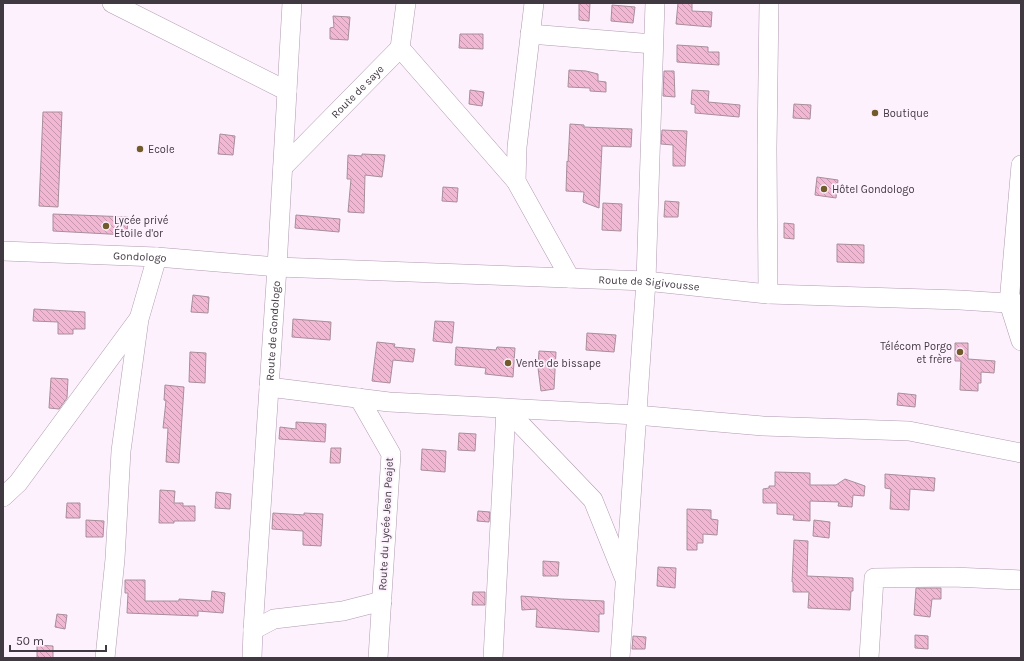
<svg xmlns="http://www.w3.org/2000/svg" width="1024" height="661" font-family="Karla,sans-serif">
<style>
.building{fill:url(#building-back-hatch);stroke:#a98e9b}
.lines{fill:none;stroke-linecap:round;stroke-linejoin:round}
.minor-casing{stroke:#af9bb0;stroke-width:20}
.minor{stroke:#fff;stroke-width:19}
.poi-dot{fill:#725b2b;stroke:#fef1fe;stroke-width:1.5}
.labels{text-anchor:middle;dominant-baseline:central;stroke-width:3.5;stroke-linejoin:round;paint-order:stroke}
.street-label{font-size:11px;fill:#413942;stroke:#fef1fe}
.poi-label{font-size:11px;fill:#413942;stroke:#fef1fe;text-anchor:start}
</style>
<defs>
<pattern id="building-back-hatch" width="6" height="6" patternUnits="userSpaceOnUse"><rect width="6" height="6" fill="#f1b7d3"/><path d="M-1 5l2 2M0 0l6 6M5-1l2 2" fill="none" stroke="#c596ad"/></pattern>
</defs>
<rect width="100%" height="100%" fill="#fef1fe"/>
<g class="building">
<path d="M579 3H590L589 21 579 20Z"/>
<path d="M678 3H692V11L712 12 711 27 676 24Z"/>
<path d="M612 5 635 7 633 23 611 21Z"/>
<path d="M333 16 350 17 348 40 330 39V28L334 27Z"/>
<path d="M460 34H483V49L459 48Z"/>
<path d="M677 45 708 47V52H719V65L677 62Z"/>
<path d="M569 70 586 71 598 74V81L606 82V92L590 91V88L568 87Z"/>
<path d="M664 71H674L675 97 663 96Z"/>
<path d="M470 90 484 92 482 106 469 104Z"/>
<path d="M692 90 709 91 708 102 740 105 739 117 695 113V105L691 104Z"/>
<path d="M794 104 811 105 810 119 793 118Z"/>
<path d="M43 112H62L58 207 39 206Z"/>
<path d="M570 124 584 125V127L632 129 631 147 602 146 599 208 583 202 584 192 566 191 567 161 568 162Z"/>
<path d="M662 130 687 131 685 166H673V145L661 144Z"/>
<path d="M220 134 235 136 233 155 218 154Z"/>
<path d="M362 154 385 155 382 177 365 175 364 213 348 212 351 179H347L348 155 362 156Z"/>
<path d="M817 177 838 180 836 198 815 195Z"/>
<path d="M443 187 458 188 457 202 442 201Z"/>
<path d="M665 201 679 202 678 217H664Z"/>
<path d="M603 203 622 204 621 231 602 230Z"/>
<path d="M53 214 128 217 127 235 53 231Z"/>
<path d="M296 215 340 219 339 232 295 228Z"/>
<path d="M784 223 794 224V239L784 238Z"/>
<path d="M837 244 864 245V263L837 262Z"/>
<path d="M193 295 209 297 208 313 191 312Z"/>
<path d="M34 309 85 312V329H73V334H58V322L33 321Z"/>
<path d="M293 319 331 322 330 340 292 337Z"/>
<path d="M435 321 454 322 452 343 433 341Z"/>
<path d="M587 333 616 335 614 352 586 350Z"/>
<path d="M377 342 395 344 394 347 415 349 413 362 393 360 390 383 372 381Z"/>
<path d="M955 343H968V359L995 361 994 373 981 372V383H978V391L960 390 961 361H955Z"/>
<path d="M456 347 496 350 497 347 515 348 513 377 485 374 486 368 455 365Z"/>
<path d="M539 351 556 352 554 389 541 391 538 368Z"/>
<path d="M190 352 206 353 205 383 189 382Z"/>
<path d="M51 378 68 379 67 398 59 409 49 408Z"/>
<path d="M165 385 184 387 179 463 166 462 168 428H163L166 401 164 400Z"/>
<path d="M898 393 916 395 915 407 897 405Z"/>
<path d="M296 422 326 424 325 442 279 439 280 427 296 429Z"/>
<path d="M459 433 476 434 475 451 458 450Z"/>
<path d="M331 448H341L340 463H330Z"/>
<path d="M422 449 446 451 445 472 421 470Z"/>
<path d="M775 472 810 473V485H836L845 479 865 486 864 496 853 495 852 507 838 506 839 502 810 501V521L793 520 794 515 777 514V503H763V489L769 488V486H775Z"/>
<path d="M885 474 935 478 934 491 910 489 909 510 890 509 891 489 885 488Z"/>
<path d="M160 490 175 491 174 503H183V506H195V521H174V523H159Z"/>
<path d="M216 492 231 494 230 509 215 508Z"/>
<path d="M67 503H80V518H66Z"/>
<path d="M687 509 711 510V519L718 520 717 535 703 534V543H697V550H687Z"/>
<path d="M478 511 490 512 489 522 477 521Z"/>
<path d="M273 513 304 515V513L323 514 321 546 303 545V531L272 529Z"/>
<path d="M86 520 104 521 103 537H86Z"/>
<path d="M814 520 830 522 829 538 813 536Z"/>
<path d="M794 540 808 541 807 576 853 578V591H851L850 610 808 608 809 592H793V582H792Z"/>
<path d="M543 561 559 562 558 576H543Z"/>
<path d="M658 567 676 568 675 588 657 586Z"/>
<path d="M125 580H145V601H179V599L211 601 212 591 225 593 223 613 198 611V616L127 613 128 593H125Z"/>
<path d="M916 588H941V599H932L930 617 914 615Z"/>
<path d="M473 592H485V605H472Z"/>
<path d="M521 596 561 599 604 601V614H599V632L536 627 537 609 522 610Z"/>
<path d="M57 614 67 615 65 629 55 627Z"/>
<path d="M915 635 928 636V649L915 648Z"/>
<path d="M633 636 646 637 645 649H632Z"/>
<path d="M37 645 53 646V658H37Z"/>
</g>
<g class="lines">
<g class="minor-casing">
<g id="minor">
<path d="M112 3 287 91"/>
<path d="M534 3 517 147 516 181 570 278"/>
<path d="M530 34 653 44"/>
<path d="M400 48 516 181"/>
<path d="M1021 165 1009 303 1021 341"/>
<path id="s1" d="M283 167 400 48 406 3"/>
<path id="s2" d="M3 251 157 257 277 267 646 281 768 294 960 300 1021 304"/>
<path d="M768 294 767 148 769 3"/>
<path d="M269 387 389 402 636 415 763 426 909 431 1021 453"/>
<path d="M359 398 391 454 378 658"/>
<path d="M506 409 593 500 624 577"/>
<path d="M3 497 18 483 138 320"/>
<path d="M253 630 274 619 343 611 382 601"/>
<path d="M105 658 115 559 121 451 139 319 157 257"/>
<path id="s3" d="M252 658 253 630 277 267 292 3"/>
<path d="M493 658 506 409"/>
<path d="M620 658 646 281 655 3"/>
<path d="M869 658 874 578 953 577 1021 580"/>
</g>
</g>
<use href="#minor" class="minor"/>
</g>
<g class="poi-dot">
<circle cx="875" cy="113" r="4"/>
<circle cx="140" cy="149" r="4"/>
<circle cx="824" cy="189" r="4"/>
<circle cx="106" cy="226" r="4"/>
<circle cx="960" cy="352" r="4"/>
<circle cx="508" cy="363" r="4"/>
</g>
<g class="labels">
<g class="street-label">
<text stroke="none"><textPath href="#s1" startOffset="106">Route de saye</textPath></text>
<text stroke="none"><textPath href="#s2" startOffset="137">Gondologo</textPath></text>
<text stroke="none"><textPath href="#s2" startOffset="647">Route de Sigivousse</textPath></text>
<text stroke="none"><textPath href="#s3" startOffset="328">Route de Gondologo</textPath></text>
<text transform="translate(386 524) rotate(-87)">Route du Lycée Jean Peajet</text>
</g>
<g class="poi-label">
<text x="883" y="113">Boutique</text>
<text x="148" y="149">Ecole</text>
<text x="832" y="189">Hôtel Gondologo</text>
<text x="114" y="220">Lycée privé<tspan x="114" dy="13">Étoile d'or</tspan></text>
<text x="952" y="346" text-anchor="end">Télécom Porgo<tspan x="952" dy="13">et frère</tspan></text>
<text x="516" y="363">Vente de bissape</text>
</g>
</g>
<rect width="1024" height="661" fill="none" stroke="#413942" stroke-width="8"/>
<path d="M10 645v6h96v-6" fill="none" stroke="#413942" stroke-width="2"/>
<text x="16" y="645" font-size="12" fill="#413942" stroke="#fef1fe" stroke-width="3" paint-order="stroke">50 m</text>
</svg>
